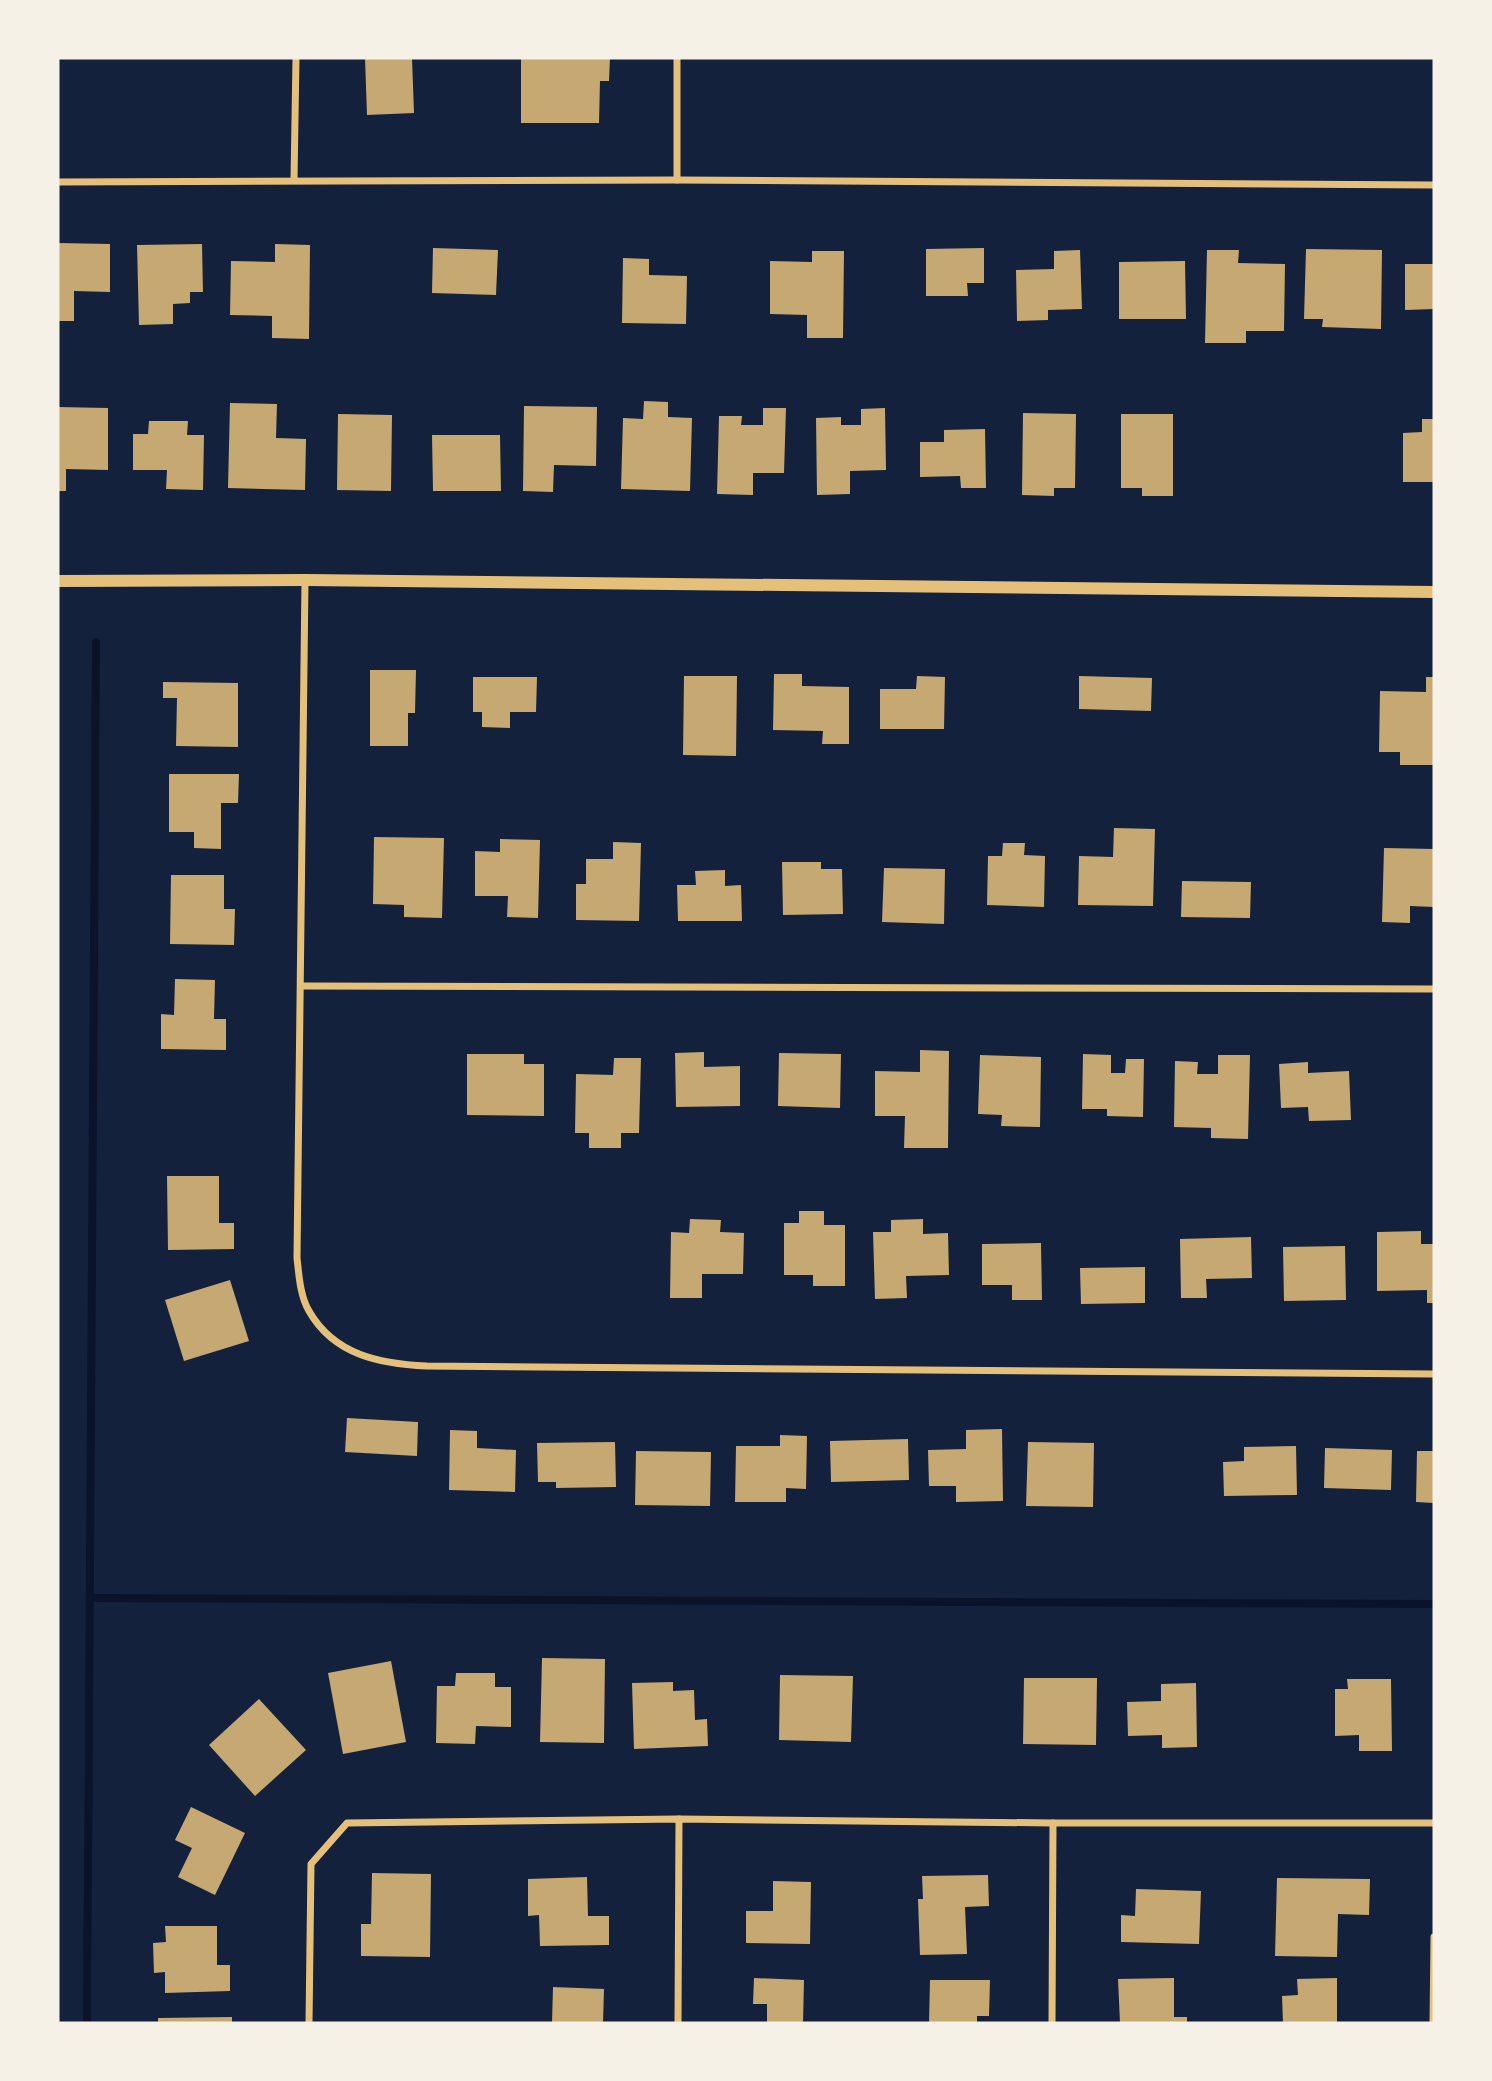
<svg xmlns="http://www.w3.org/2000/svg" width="1492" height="2081" font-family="'Noto Sans',sans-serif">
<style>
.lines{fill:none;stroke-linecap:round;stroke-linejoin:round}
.stream{stroke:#0b132b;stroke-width:8}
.building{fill:#c6a872}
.minor{stroke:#e5c07b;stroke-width:7}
.tertiary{stroke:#e5c07b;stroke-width:12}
</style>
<rect width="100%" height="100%" fill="#14213d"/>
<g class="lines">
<g class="stream">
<path d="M90 1598 1434 1604"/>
<path d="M87 2023 96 642"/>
</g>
</g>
<g class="building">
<path d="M365 58H412L414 113 367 115Z"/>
<path d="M521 58H610L609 81H600L599 123H521Z"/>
<path d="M58 243 110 244V292L74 291V321H58Z"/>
<path d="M202 244 203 292H190V303L173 304V324L139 325 137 245Z"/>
<path d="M275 244 310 245 309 339 272 338V316L230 315 231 261 275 262Z"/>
<path d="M433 248 498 250 496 295 432 293Z"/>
<path d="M984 248V283H967L968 296H926V249Z"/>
<path d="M1306 249 1382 250 1381 329 1322 327 1323 319H1304Z"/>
<path d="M1080 250 1082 309 1048 310V320L1017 321 1016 270 1054 269V251Z"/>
<path d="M1207 250H1239L1238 263 1285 264 1284 331H1246V343H1205Z"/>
<path d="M812 251H844L843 338H807V315L770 314V261L812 262Z"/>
<path d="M623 258 649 259V275L687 276 686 324 622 323Z"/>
<path d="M1185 261 1186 319H1119V262Z"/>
<path d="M1405 264H1434V309L1405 310Z"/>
<path d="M644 401 668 402V417L692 418 690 491 621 489 623 418 643 419Z"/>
<path d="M230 403 277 404 276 438 306 439 305 490 228 488Z"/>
<path d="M524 406 597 407 596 466 554 465 553 492 523 491Z"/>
<path d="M58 407 108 408V470L66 469V491H58Z"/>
<path d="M763 408H786L784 473H753V495L717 494 719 416H742L741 425H763Z"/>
<path d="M885 408 886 470 850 471V494L817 495 816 418 841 417V425H861V409Z"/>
<path d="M1023 413 1076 414 1075 488H1054V496L1022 495Z"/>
<path d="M338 414 392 415 391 491 337 490Z"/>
<path d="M1121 414H1173V496H1142V488H1121Z"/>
<path d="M1422 419H1434V482H1403V433L1422 432Z"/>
<path d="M149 421H188L187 435H204L203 490 166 489 167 470H133V434H148Z"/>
<path d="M985 429 986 488H961L960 476 920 477V442H944V430Z"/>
<path d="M432 435H500L501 491H433Z"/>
<path d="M370 670H416L415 713H408V746H370Z"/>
<path d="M774 674H802V686L849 687V744H822L823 731 773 730Z"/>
<path d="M684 676H737L736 756 683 755Z"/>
<path d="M917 676 945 677 944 729H880V689H916Z"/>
<path d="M1079 676 1152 678 1151 711 1079 709Z"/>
<path d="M473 677H537L536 712H510V728L482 727V712H473Z"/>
<path d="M1426 677H1434V765H1400V752H1379L1380 691 1426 692Z"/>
<path d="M163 682 238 683V747L176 746 177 698H163Z"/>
<path d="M169 774H239L238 803H221V849L194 848V832H169Z"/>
<path d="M1114 828 1155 829 1153 906 1078 905 1079 856 1113 857Z"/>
<path d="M374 837 444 838 442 918 404 917V905L373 904Z"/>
<path d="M500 839 540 840 538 918 507 917 508 896H475V851L500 852Z"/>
<path d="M613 842 641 843 639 921 576 920V884H586V859H613Z"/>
<path d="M1003 843H1025L1024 855 1045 856 1044 907 987 905 988 856H1002Z"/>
<path d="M1384 848 1434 849V907L1410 906V923L1382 922Z"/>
<path d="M782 862H821V869H842L843 914 783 915Z"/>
<path d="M884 868 945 869 944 924 882 922Z"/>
<path d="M725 870V886L741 885 742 921H678L677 885H696L695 871Z"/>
<path d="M171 875H224V909H235L234 945 170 944Z"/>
<path d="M1182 881 1251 882 1250 918 1181 917Z"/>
<path d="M175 979 215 980 214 1019H226V1050L161 1049V1014L174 1015Z"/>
<path d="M920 1050 949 1051 948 1148H904L905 1116H875V1071L920 1072Z"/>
<path d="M704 1052V1067L740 1066V1106L676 1107 675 1053Z"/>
<path d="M779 1053 841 1054 840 1108 778 1106Z"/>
<path d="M467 1054H524V1064H544V1116L467 1115Z"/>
<path d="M1083 1054 1111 1055V1073H1125L1126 1059H1144L1143 1117 1107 1116V1109H1082Z"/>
<path d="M980 1055 1041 1057 1040 1127 1001 1126 1002 1115 978 1114Z"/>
<path d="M1218 1055H1250L1248 1139 1211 1138V1128L1174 1127 1175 1061 1198 1062 1197 1074H1218Z"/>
<path d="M614 1058H641L639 1133H621V1148H589V1133H575L576 1074 613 1075Z"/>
<path d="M1308 1062V1073L1349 1071 1351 1120 1309 1121 1308 1107 1281 1108 1279 1064Z"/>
<path d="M167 1176H219V1223H234V1249L168 1250Z"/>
<path d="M799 1211H824V1225H845V1286H813V1275H784V1223H799Z"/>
<path d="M690 1219 721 1220 720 1232 744 1233 743 1274H702V1298H670L671 1232 689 1233Z"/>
<path d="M923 1219V1234L948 1233 949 1275 906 1276 907 1298 875 1299 873 1232H891V1220Z"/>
<path d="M1421 1231V1244H1434V1303H1427V1290L1377 1291V1232Z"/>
<path d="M1251 1237 1252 1278 1206 1279 1207 1298H1181L1180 1239Z"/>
<path d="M1041 1243 1042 1300H1012V1285H982V1244Z"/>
<path d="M1345 1246 1346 1300 1284 1301 1283 1247Z"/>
<path d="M1145 1267V1303L1081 1304 1080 1268Z"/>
<path d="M230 1280 249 1341 184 1361 165 1300Z"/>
<path d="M347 1418 418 1422 417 1456 345 1452Z"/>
<path d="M1002 1429 1003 1501 956 1502V1486H929L928 1450 966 1449V1430Z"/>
<path d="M450 1430 477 1431V1448L516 1450 515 1492 449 1490Z"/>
<path d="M780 1435 807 1436 806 1489 786 1488V1502H735L736 1446H780Z"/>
<path d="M908 1439 909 1480 831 1482 830 1441Z"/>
<path d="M615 1442 616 1487 556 1488V1482H538L537 1443Z"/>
<path d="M1028 1442 1094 1443 1093 1507 1026 1506Z"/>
<path d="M1296 1446 1297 1495 1224 1496 1223 1462 1244 1461V1447Z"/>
<path d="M1325 1448 1392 1450 1391 1490 1324 1488Z"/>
<path d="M636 1451 711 1452 710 1506 635 1505Z"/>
<path d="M1417 1451H1434V1503L1416 1502Z"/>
<path d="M542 1658 605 1659 604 1743 540 1742Z"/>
<path d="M391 1661 406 1742 343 1754 328 1673Z"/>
<path d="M456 1673H495V1687H511V1727L476 1726 475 1744 436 1743 437 1686H455Z"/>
<path d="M780 1675 853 1676 851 1742 779 1740Z"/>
<path d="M1024 1678H1097L1096 1745 1023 1744Z"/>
<path d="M1347 1679H1391L1392 1751H1359V1735L1335 1736V1689H1348Z"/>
<path d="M673 1682V1691L694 1690 695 1720 707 1719 708 1746 634 1749 632 1683Z"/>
<path d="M1196 1683 1197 1747 1162 1748V1735L1128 1736 1127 1702 1161 1701V1684Z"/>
<path d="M259 1699 306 1750 255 1796 209 1745Z"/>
<path d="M191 1807 245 1833 215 1895 178 1877 192 1848 175 1840Z"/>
<path d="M372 1873 431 1874 430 1957 361 1956V1924H371Z"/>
<path d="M988 1875 989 1906 965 1907 967 1954 920 1955 918 1899H923L922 1876Z"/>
<path d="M587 1877 588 1916H609V1945L540 1946 539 1915 528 1916V1879Z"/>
<path d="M1277 1878 1370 1879 1369 1915 1338 1914 1337 1957 1275 1956Z"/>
<path d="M773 1881 811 1882 810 1944 746 1943V1911H773Z"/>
<path d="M1136 1889 1201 1891 1199 1944 1121 1942V1915L1135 1916Z"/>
<path d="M165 1926H217V1965H230V1991L165 1993V1972L154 1973 153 1943 166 1942Z"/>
<path d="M754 1978 804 1980 803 2023H767V2004H753Z"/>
<path d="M1174 1978V2017H1187V2023H1120L1118 1979Z"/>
<path d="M1337 1978V2023H1283L1282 1996 1298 1995 1297 1979Z"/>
<path d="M930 1980H990L989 2016H977V2023H929Z"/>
<path d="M553 1987 604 1989 603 2023H552Z"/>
<path d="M232 2017V2023H158V2018Z"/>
</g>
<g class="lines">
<g class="minor">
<path d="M677 58V180"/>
<path d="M294 180 296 58"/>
<path d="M58 182 677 180 1434 185"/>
<path d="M305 580 297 1258C299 1275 300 1296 309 1311 334 1355 380 1364 427 1366L1434 1374"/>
<path d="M302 986 1434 989"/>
<path d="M309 2023 311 1864 347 1823 679 1819 1053 1823H1434"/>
<path d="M678 2023 679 1819"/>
<path d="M1052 2023 1053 1823"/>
<path d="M1433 2023 1434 1937"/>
</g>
<path class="tertiary" d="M58 581 305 580 1434 592"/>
</g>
<rect width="1492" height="2081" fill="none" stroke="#f6f1e7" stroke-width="119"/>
</svg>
